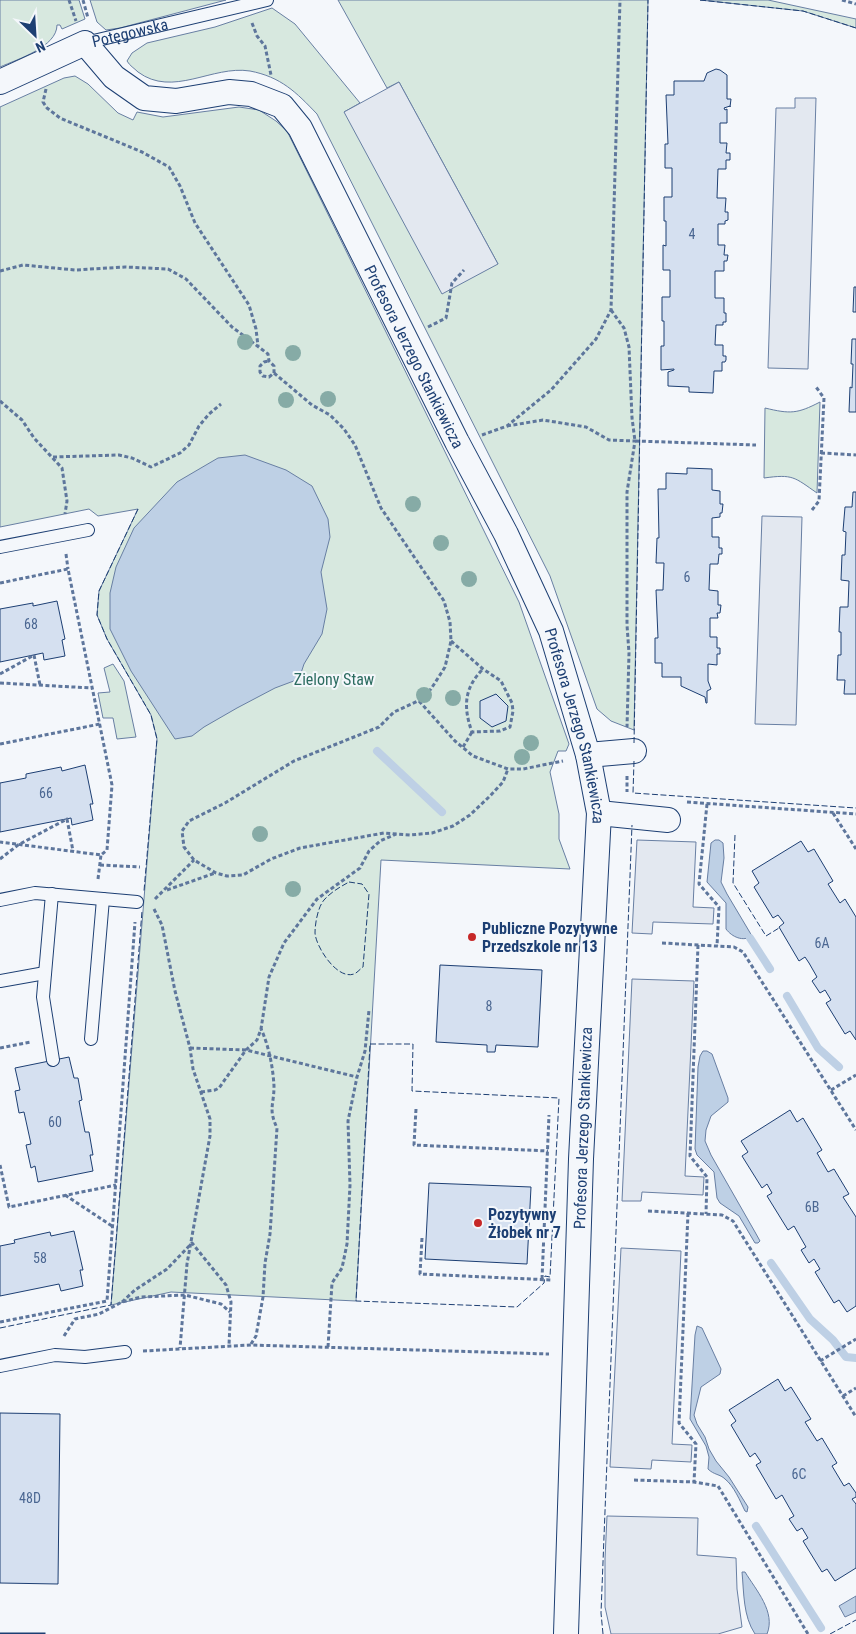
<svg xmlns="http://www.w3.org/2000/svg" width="856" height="1634" font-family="'Roboto Condensed',sans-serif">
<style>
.green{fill:#d7e8df;stroke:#687fa3}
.parking{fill:#e3e8f0;stroke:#687fa3}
.water{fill:#bed0e5;stroke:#687fa3}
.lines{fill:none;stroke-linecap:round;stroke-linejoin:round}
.stream{stroke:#bed0e5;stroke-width:8}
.building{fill:#d5e0f0;stroke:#1d3f73}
.service-casing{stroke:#1d3f73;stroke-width:14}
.minor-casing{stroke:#1d3f73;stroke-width:26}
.path{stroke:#5e769c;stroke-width:3;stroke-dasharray:4 2.5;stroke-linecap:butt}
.service{stroke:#f4f7fb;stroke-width:12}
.minor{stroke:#f4f7fb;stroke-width:24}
.fence{stroke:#1d3f73;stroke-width:1;stroke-dasharray:6 2.5;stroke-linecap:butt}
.tree{fill:#86aba6}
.poi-dot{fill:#c62828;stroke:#f4f7fb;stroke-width:2}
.labels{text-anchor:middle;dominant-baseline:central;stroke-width:4;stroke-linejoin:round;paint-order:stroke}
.number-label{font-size:14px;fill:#4b6792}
.street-label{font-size:16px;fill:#1d3f73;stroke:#f4f7fb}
.park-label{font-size:16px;fill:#2c6c60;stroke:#f4f7fb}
.poi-label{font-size:16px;font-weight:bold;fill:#1d3f73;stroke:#f4f7fb;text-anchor:start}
</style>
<rect width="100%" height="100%" fill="#f4f7fb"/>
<g class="green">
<path d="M0 0H79L85 19 62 29 60 25H57C57 47 18 59 0 67Z"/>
<path d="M90 0H226L120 28 106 30 97 22Z"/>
<path d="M338 0H648L634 730 611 721 597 709 550 576 317 114C296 92 281 77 250 71 212 65 173 98 138 72 134 68 130 66 127 61L132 53 147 43 215 27 272 8 295 24 360 103 344 112 498 264 399 82 387 88Z"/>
<path d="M700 0H768L856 19V28L803 11Z"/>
<path d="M75 76 88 84 118 113 133 120 137 112 163 117 239 107 259 110 276 121 287 131 519 602 569 744 566 751H558L550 772 559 814V839L570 869 381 860 356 1301 171 1292 111 1305 157 739 151 715 107 639 97 615 99 591 138 509 98 516 89 509 0 527V107L64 78Z"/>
<path d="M820 402 817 493C794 477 793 474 764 478L765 408C790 414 797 414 820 402Z"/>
<path d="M113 664 124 681 136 737 117 739 113 718H103L98 693 110 692 104 668Z"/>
</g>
<g class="parking">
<path d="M399 82 498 264 442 294 344 112Z"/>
<path d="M795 98H816L808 369 768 368 776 108H795Z"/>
<path d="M762 516 802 517 796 725 755 724Z"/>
<path d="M637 840 696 842 693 907 714 908 713 924 653 922 652 934 632 933Z"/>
<path d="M632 979 694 981 685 1176 704 1177 703 1195 642 1192 641 1201H622Z"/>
<path d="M621 1248 681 1251 672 1444 692 1445 691 1462 652 1460 651 1469 610 1467Z"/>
<path d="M607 1516 698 1518 697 1555 736 1558 737 1589 742 1627 718 1634H611L605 1607V1559Z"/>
</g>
<g class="water">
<path d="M245 455 286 470 312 486 328 519 330 537 321 572 327 609 322 634 304 664 299 679 275 688 237 708 204 727 192 736 175 739 131 671 110 629V593L116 567 134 528 177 482 218 458Z"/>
<path d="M715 840H719L723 843 724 858 721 882 727 894 752 936C743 942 732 937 726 929V903L707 882 711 843Z"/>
<path d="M703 1051H707L712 1054 728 1098V1102L711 1116 706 1130 705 1141 711 1155 755 1232 760 1241 758 1243H755L739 1216 720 1203 717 1198 714 1172 697 1155 695 1149 698 1067 700 1056Z"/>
<path d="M697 1326 702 1328 721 1369 720 1374 701 1387 694 1415 697 1424 705 1437 709 1449 716 1461 729 1477 748 1507 747 1512 745 1511C740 1501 734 1486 725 1479 720 1474 714 1475 708 1469L709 1457 706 1446 690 1419 695 1335Z"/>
<path d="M742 1572H745C756 1590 776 1612 767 1634H755C743 1616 744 1593 742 1572Z"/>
<path d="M856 1596V1612L845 1617 839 1606Z"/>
</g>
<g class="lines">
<g class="stream">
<path d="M377 751 442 812"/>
<path d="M750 938 770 969"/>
<path d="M787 996 818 1048 839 1067"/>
<path d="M771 1263 810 1319 833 1340 846 1357 856 1358"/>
<path d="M756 1526 821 1628"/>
</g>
</g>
<g class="building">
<path d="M716 69 720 70 727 75V99H731L730 107V106L724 108 725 110 727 109V123H720V143H727L726 153H730V160H726V169H718L717 198H726L725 212H728V220L725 221V224H718V245H725L724 255H728L727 261H724V271H715V298H724V313H726V322H723V325H716L715 345H723V356H726V360L725 362H722V371H714L713 393 689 392V387L668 386V372L674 370V369L661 370V346H664V321H662V297H670V270H663V245L666 246V221H664V197H672V168H665V144H668L666 95H674V81H704L707 73Z"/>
<path d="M854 287H856V312H853Z"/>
<path d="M852 339H856V412H849L850 387 852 388 853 364H851Z"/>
<path d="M687 468 712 469V490L720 491V504H723L722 513H720V517L712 518V537H719V548H722V554H719L718 564H710L709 590 718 591V605H721L720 613H717L718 618H710V637H717V648H720V654H717V665L708 664V681L711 689 707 691V703H706L705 697 681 686V677H662V663H655V638H658L656 590H663L664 563H656L657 538H659L658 489H666V473L687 474Z"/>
<path d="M853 492H856V694H844L845 680H837L838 655H841V632H839L840 607H848L849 581 841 580 842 555H845L846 532 843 531 845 507H852Z"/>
<path d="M57 601 65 639 62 640 65 656 44 660 43 653 0 662V609L33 603V606Z"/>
<path d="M496 694 508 706 506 721 492 727 480 718V701Z"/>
<path d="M85 765 93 804H90L93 820 72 825 71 818 0 832V783L26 778V774L61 767 62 771Z"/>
<path d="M801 841 808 852 814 849 833 881 828 884 840 903 845 899 856 917V1040L850 1031 845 1034 826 1003 831 1000 825 990 820 993 812 981 817 977 809 963 805 957 799 961 779 927 784 923 778 915 773 918 754 887 759 883 752 871Z"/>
<path d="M440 965 542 970 538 1047 496 1045 495 1052H487V1045L436 1042Z"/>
<path d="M69 1057 74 1078H78L82 1100 79 1101 85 1132H89L93 1155H90L93 1171 38 1182 35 1166 31 1168 26 1145 31 1144 24 1112 19 1113 15 1091 20 1090 15 1068Z"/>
<path d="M790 1110 797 1122 803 1118 822 1150 817 1153 828 1172 834 1169 849 1194 843 1197 856 1217V1306L847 1312 839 1300 834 1303 815 1272 820 1269 814 1259 809 1263 801 1250 806 1247 794 1226 788 1230 767 1196 772 1193 767 1184 762 1188 742 1156 748 1152 741 1141Z"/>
<path d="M429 1183 531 1187 527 1264 425 1259Z"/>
<path d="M74 1231 83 1270H80L83 1286 61 1291 59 1284 0 1296V1246L15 1243 14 1240 50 1232 51 1236Z"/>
<path d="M778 1379 785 1391 791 1387 811 1419 805 1422 817 1441 822 1438 837 1463 832 1466 844 1486 849 1483 856 1493V1497L852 1499 856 1504V1568L835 1581 827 1569 822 1572 803 1541 808 1538 802 1528 797 1531 789 1519 794 1516 782 1495 776 1499 756 1465 761 1462 755 1453 750 1457 731 1425 736 1421 729 1410Z"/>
<path d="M0 1413 60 1414 58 1584 0 1583Z"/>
<rect x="0" y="1633" width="45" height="1"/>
</g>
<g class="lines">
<g class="service-casing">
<g id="service">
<path id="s1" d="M85 43 267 0"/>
<path d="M0 547 88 530"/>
<path d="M52 894 43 997 53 1060"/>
<path d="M0 900 35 893 137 902"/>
<path d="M0 981 45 973"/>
<path d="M91 1039 103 899"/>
<path d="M0 1366 55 1355 85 1357 125 1352"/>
</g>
</g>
<g class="minor-casing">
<g id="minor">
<path id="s2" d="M0 82 85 43 114 77 144 98 176 101 229 92 251 94 282 106 300 128 457 442 506 534 551 631 588 755 599 813 581 1159 566 1634"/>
<path d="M588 755 634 751"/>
<path d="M599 813 668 820"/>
</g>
</g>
<g class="path">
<path d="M69 0 76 21"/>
<path d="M83 0 88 18"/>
<path d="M842 0 856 4"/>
<path d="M252 23 257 36 265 46 271 75"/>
<path d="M46 89 43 102 47 108 60 118 142 152 169 167 180 186 195 223 249 305 256 329 258 346"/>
<path d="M0 271 23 265 75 270 125 267 168 269 186 279 232 327 268 354 269 361 274 366V373L269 377 263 376 260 372V366L264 362 269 361"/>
<path d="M611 310 624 328 629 347 632 418 635 441 756 445"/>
<path d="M428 327 446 318 452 283 464 270"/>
<path d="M274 373 312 405 330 415 344 429 355 445 381 508 444 601 450 622 451 641 445 667 431 689 418 701 394 712 379 727 294 761 225 803 189 821 182 831 184 847 194 860 216 873 227 876 243 875 271 859 300 848 384 833 410 835 432 833 453 826 470 815 490 796 503 782 508 769"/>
<path d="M0 401 22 420 34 438 62 468 67 501 65 514"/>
<path d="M507 426 543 420 586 427 609 440 635 441 627 492V625L629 653 627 727"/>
<path d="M482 435 507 426 551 390 596 339 611 310 620 0"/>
<path d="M821 453 856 455"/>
<path d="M53 457 119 455 132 458 151 467 180 453 189 445 199 426 209 414 221 404"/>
<path d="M812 510 819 501 824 398 816 387"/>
<path d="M66 554 68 569"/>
<path d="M0 583 68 569 112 785 107 850 101 855 0 842"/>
<path d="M451 641 483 669 501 681 512 703 513 711 510 727 500 731 472 732C463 707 464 688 483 669"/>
<path d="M0 674 34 655 40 685"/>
<path d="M0 683 92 688"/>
<path d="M419 701 455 741 473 756 508 769H523L563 761"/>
<path d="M0 744 100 724"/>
<path d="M463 747 472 732"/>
<path d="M627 776V792"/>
<path d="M687 802 856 814"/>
<path d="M707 804 699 884 719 907 717 946"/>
<path d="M833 813 856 849"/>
<path d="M0 859 18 845 67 819 73 851"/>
<path d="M100 865 140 867"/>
<path d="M98 879 101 855"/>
<path d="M167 890 215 873"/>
<path d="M155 899 194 860"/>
<path d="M154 909 162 925 175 991 190 1048 193 1069 210 1119V1136L206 1158 187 1264 180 1348"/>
<path d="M662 943 734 947 743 952 856 1130"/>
<path d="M698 945 690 1156 707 1177 706 1214"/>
<path d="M0 1048 31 1042"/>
<path d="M190 1048 246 1050 357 1077"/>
<path d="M831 1090 856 1075"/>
<path d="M201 1092 215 1090 219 1088 246 1050 257 1040 261 1029 269 977 284 943 317 899 360 868 369 851 380 841 396 834"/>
<path d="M416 1109 414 1145 548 1151"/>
<path d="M0 1165 9 1207 116 1185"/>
<path d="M65 1195 112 1226"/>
<path d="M648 1211 722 1215 733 1221 856 1417"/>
<path d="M688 1213 679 1423 696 1444 694 1482"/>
<path d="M422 1238 420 1274 552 1280"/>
<path d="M542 1279 549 1115"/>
<path d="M122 1302 135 1290 167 1269 192 1243 226 1285 231 1302 229 1345"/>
<path d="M0 1322 107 1301 135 922"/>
<path d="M64 1336 75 1319 99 1314 122 1302 141 1297 185 1295 221 1304 230 1312"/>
<path d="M251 1344 256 1336 263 1297 265 1263 270 1234 277 1128C268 1108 274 1106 274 1086 273 1068 269 1046 261 1029"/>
<path d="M328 1347 332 1283 342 1268 347 1244 350 1185 348 1121 357 1077 365 1051 369 1010"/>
<path d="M143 1351 251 1345 549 1354"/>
<path d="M820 1361 856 1339"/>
<path d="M843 1396 856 1388"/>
<path d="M634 1480 694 1482 718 1486 808 1634"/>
</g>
<use href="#service" class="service"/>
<use href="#minor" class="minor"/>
<g class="fence">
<path d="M700 0 803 11 856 28"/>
<path d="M138 509 99 591 97 615 107 639 151 715 157 739 144 891"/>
<path d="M634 743 648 0"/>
<path d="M634 761 633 793 856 808"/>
<path d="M735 835 733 883 766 936 779 928"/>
<path d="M349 882 362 884 369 894 363 967C360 969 357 973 354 974 337 980 316 947 315 933 315 923 318 907 324 900 331 892 340 887 349 882Z"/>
<path d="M370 1044H413L412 1091 559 1098 550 1277 545 1276 544 1283 517 1307 356 1301Z"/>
<path d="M0 1328 111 1305 142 911"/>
<path d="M603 1634 601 1613 632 825"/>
<path d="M830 1634 856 1620"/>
</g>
</g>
<g class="tree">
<circle cx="245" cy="342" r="8"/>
<circle cx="293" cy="353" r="8"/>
<circle cx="328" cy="399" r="8"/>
<circle cx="286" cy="400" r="8"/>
<circle cx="413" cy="504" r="8"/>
<circle cx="441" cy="543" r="8"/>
<circle cx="469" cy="579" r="8"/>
<circle cx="424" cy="695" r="8"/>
<circle cx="453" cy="698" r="8"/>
<circle cx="531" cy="743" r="8"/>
<circle cx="522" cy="757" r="8"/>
<circle cx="260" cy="834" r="8"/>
<circle cx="293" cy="889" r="8"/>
</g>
<g class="poi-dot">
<circle cx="472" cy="937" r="5"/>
<circle cx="478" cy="1223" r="5"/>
</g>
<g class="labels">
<g class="number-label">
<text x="692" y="234">4</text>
<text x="687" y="577">6</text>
<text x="31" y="624">68</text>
<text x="46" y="793">66</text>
<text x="822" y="943">6A</text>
<text x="489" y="1006">8</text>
<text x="55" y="1122">60</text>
<text x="812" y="1207">6B</text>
<text x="40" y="1258">58</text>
<text x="799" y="1474">6C</text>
<text x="30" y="1498">48D</text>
</g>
<g class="street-label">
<text stroke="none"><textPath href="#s1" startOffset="46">Potęgowska</textPath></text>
<text stroke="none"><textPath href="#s2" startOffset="600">Profesora Jerzego Stankiewicza</textPath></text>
<text stroke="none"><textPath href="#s2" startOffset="1005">Profesora Jerzego Stankiewicza</textPath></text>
<text transform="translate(583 1128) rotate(-88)">Profesora Jerzego Stankiewicza</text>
</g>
<g class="park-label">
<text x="334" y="679">Zielony Staw</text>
</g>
<g class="poi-label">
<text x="482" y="928">Publiczne Pozytywne<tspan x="482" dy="18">Przedszkole nr 13</tspan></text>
<text x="488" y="1214">Pozytywny<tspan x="488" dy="18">Żłobek nr 7</tspan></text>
</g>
</g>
<g transform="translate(35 35) rotate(155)" stroke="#f4f7fb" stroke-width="4" paint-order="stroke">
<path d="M0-4L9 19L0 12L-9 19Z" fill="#1d3f73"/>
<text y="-8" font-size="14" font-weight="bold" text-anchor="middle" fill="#1d3f73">N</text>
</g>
</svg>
